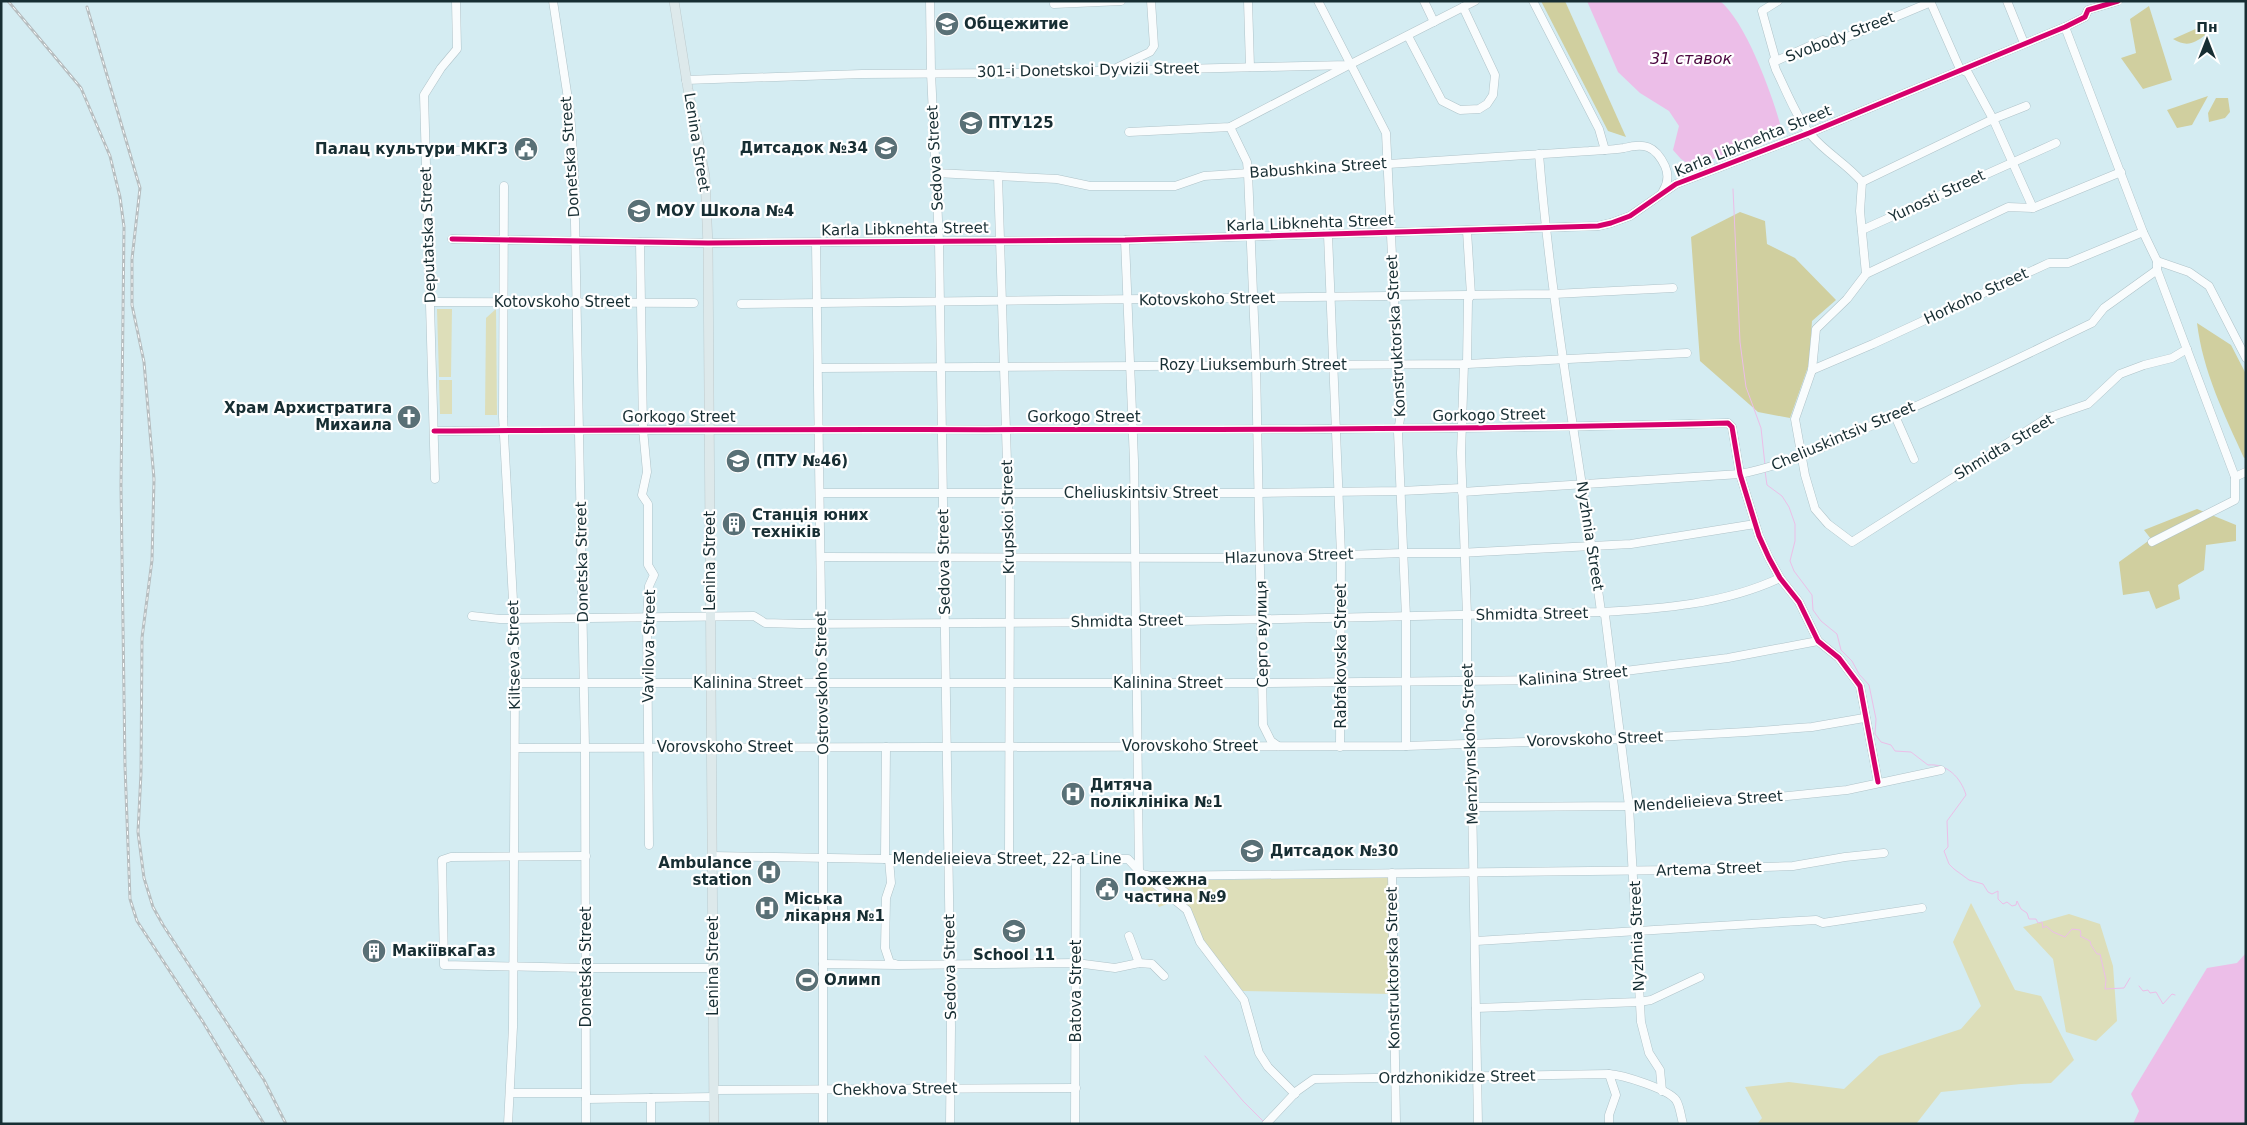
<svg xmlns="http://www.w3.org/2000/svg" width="2247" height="1125" font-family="'DejaVu Sans',sans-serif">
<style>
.green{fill:#dddeb9}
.forest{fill:#d0cf9f}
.water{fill:#ecbee8}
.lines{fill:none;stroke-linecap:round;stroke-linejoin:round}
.stream{stroke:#ecbee8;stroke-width:1}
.minor-casing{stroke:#afc3c9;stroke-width:9}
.major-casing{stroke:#bdcacd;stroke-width:10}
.minor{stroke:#f9fcfd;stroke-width:8}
.major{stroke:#dde9eb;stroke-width:9}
.rail-casing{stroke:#b7bec0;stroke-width:3}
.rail{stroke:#fff;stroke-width:1;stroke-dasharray:4;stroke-linecap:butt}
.cycleway-casing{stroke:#fff;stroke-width:8}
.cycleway{stroke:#d6006c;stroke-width:5}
.labels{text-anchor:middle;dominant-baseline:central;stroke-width:4.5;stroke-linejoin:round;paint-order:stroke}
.poi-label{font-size:15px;font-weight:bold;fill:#172e33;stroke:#fff;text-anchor:start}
.street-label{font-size:15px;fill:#172e33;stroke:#fff}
.water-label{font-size:16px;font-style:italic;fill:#4b0840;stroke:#fff}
</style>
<rect width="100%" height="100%" fill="#d4ecf2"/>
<g class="green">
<path d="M437 309H452L451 377H439Z"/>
<path d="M496 309 497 415H485L486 318Z"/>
<path d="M439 380H452V414H440Z"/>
<path d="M1389 877 1391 994 1243 991 1209 952 1183 898 1159 907 1152 894H1144L1141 883 1150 881Z"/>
<path d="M1971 903 2015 990 2041 996 2074 1060 2051 1083 2021 1084 1941 1092 1916 1124H1757L1762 1118 1745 1087 1789 1082 1844 1089 1879 1056 1961 1029 1981 1006 1953 942Z"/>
<path d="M2069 914 2100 924 2113 966 2117 1021 2096 1041 2066 1032 2053 959 2023 927Z"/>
</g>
<g class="forest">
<path d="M1541 1H1565L1626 137 1608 131Z"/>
<path d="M2149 6 2172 80 2143 89 2121 58 2136 53 2130 19Z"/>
<path d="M2200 27 2205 35C2194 44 2186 47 2173 39Z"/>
<path d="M2208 96 2192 125 2177 128 2167 110Z"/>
<path d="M2216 98H2228L2230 112 2225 118 2209 122 2208 113Z"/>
<path d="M1740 212 1765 221 1767 244 1795 258 1836 300 1812 321 1809 364 1790 418 1758 412 1700 361 1691 237Z"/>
<path d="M2197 323 2231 345 2246 374V457L2244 458C2224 414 2203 372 2197 323Z"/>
<path d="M2197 509 2236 525V541L2206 545 2204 570 2178 585 2180 599 2156 609 2149 591 2123 595 2119 562 2151 539 2144 530Z"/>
</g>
<g class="water">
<path d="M1587 1H1720C1746 22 1772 94 1781 127L1775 135 1693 167 1681 159 1673 150 1679 126 1669 111 1640 93 1618 72Z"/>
<path d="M2246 953V1124H2133L2139 1111 2131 1094 2207 968 2237 963Z"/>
</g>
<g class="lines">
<g class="stream">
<path d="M1733 189 1740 342 1746 387 1761 428 1765 465"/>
<path d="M1765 471 1767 485 1782 496 1789 507 1795 524V541L1790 561 1794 571 1812 595 1813 610 1821 621 1837 634 1841 650 1852 661 1859 674 1869 685 1876 719 1875 734 1881 742 1891 745 1895 751 1911 752 1928 765C1947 763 1961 778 1966 795L1947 821 1948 847 1944 851 1949 864 1954 869 1969 880 1983 884 1988 892 1992 894 1998 891V899L2003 904 2007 902 2012 906 2016 905 2017 901 2021 909 2027 913 2029 919H2036L2038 923 2042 922 2043 928 2046 926 2053 932 2065 937 2072 929 2080 930 2081 934 2080 936 2090 941 2091 945 2097 954H2100L2106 980 2105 989 2124 988 2130 978"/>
<path d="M2139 986 2143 991 2148 990 2150 993 2156 992 2163 1004 2172 994 2175 995"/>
<path d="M1205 1056 1243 1101 1264 1122"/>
</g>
<g class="minor-casing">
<g id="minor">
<path d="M553 1 570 112 574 170 585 748 586 1124"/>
<path d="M930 1 931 73 939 241 951 1027 950 1124"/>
<path d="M1248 1 1250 67"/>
<path d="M1318 1 1386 133 1400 419 1398 432 1406 617V746"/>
<path d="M1424 1 1434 22"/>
<path d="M1533 1 1599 129 1605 150"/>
<path d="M1778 1 1762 11 1776 61H1773L1776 70C1785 88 1798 121 1811 135 1826 153 1847 164 1862 182L1860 211 1866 274 1847 299 1816 329 1812 370 1795 419 1805 475 1815 509 1828 524 1852 542 2047 418 2088 404 2120 374 2144 365 2172 358 2187 349"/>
<path d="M1930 1 1960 69 1968 73 1993 119 2033 208"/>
<path d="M2007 1 2024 43"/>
<path d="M1054 4 1121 1"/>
<path d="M2065 27 2143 232 2157 261V270L2235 477"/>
<path d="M1408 36 1442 101 1460 110 1479 109 1487 104 1493 95 1495 75 1463 7"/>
<path d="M1776 61 1823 40 1833 43 1931 2"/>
<path d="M1114 69 1150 52 1154 46 1151 1"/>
<path d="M686 80 862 74 1012 73 1349 65 1475 1"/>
<path d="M1230 127 1247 162 1248 173 1256 365 1263 725 1271 741 1278 746"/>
<path d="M1129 132 1230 127 1347 66"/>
<path d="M425 152 485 150"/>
<path d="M1539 154C1548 268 1566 380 1583 492 1589 533 1596 572 1601 612L1605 615 1629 806 1641 1022 1649 1053 1660 1070 1662 1091"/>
<path d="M935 173 1057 179 1090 186H1175L1204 176 1589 151C1600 150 1612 150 1624 148 1644 143 1655 145 1665 166 1669 175 1668 183 1663 191"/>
<path d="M998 176 1010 558 1009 858"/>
<path d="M1862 182 1993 119 2026 106"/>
<path d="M504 186 503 417 514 619 515 683 513 1027 508 1124"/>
<path d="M1862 230 2056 143"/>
<path d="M1328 235 1341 555 1340 747"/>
<path d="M452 239 708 243 1125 240 1598 226 1611 223 1630 216 1676 184 1809 133 2065 27 2085 17 2088 10 2118 1"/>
<path d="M1125 240 1134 461 1139 872"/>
<path d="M640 242 643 429 647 472 642 495 648 504V565L654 575 649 586 647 617 649 845"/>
<path d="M816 243 823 747V1124"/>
<path d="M2157 261 2189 272 2209 286 2246 358"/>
<path d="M1866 274 2008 207 2033 208 2121 172"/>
<path d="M430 302 694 303"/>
<path d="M741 304 1554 294 1673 288"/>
<path d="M1464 364 1461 453 1467 615V682L1470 688 1478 1124"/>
<path d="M1467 364 1468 300 1471 295 1467 231"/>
<path d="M819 368 1467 364 1687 353"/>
<path d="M1812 370 1873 344 2049 263H2068L2143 232"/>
<path d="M1895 416 1914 459"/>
<path d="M434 431C865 427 1297 434 1728 423L1732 427 1740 474 1759 536 1769 558 1780 578 1799 602 1818 641 1839 658 1860 686 1878 782"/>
<path d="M435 479 424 95 441 68 457 49 456 1"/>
<path d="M1462 492 1740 474C1786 465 1828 445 1871 426 1946 394 2019 358 2092 323L2104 308 2157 270"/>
<path d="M820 493H1259L1401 491 1462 488"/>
<path d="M2152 542 2235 500V477L2246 472"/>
<path d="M821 557 1260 558 1403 553H1459L1631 544 1755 524"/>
<path d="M472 616 500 619 754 616 765 623 800 624 1137 622 1601 612C1662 609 1724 604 1780 578"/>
<path d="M515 683H1262L1554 680 1728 658 1818 641"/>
<path d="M515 748 1406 746 1621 739 1746 732 1812 727 1864 718"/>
<path d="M1473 807 1629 806 1777 797 1847 790 1941 770"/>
<path d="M586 856 451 857 442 860 444 965 586 968H713"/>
<path d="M712 856 885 859H1128L1142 874 1151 876 1678 870 1793 866 1845 857 1884 853"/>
<path d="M885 859 886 747"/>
<path d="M889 859 891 883 886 898 885 948 890 963 895 964"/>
<path d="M1392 873 1396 1124"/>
<path d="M1145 876 1187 910 1200 942 1244 1000 1259 1053 1268 1067 1295 1094"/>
<path d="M1129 936 1139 963"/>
<path d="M1476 941 1816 920 1823 923 1922 908"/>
<path d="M823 964 898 965 1076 963 1115 968 1139 963 1152 964 1164 976"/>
<path d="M1476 1008 1639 1002 1651 1000 1700 977"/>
<path d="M714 1090 1076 1088"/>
<path d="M510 1093H586"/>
<path d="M586 1099 714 1097"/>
<path d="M651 1124V1098"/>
<path d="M1075 1124 1076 858"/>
<path d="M1266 1124 1297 1091 1314 1079 1609 1074C1623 1075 1668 1089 1676 1100 1680 1106 1681 1117 1683 1124"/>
<path d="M1609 1124V1115L1616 1095 1609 1074"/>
</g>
</g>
<g class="major-casing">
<path id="major" d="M674 1 688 89 705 176 708 246 714 1124"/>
</g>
<use href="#minor" class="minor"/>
<use href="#major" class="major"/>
<g class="rail-casing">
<g id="rail">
<path d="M8 1 81 88 110 156 120 197 124 227 121 486 125 766 130 899 137 921 203 1022 264 1124"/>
<path d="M87 7 140 188 132 259V305L144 362 154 479 152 560 142 638 141 773 138 832 144 878 153 907 163 925 264 1080 286 1124"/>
</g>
</g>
<use href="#rail" class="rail"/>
<g class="cycleway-casing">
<g id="cycleway">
<path d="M452 239 708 243 1125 240 1598 226 1611 223 1630 216 1676 184 1809 133 2065 27 2085 17 2088 10 2118 1"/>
<path d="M434 431C865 427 1297 434 1728 423L1732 427 1740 474 1759 536 1769 558 1780 578 1799 602 1818 641 1839 658 1860 686 1878 782"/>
</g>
</g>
<use href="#cycleway" class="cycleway"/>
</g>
<defs>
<g id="university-disc" transform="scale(1.25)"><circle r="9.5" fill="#597076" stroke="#fff"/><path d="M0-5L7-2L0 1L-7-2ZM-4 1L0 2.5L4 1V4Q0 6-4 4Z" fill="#fff"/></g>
<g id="school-disc" transform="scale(1.25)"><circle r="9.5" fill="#597076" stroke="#fff"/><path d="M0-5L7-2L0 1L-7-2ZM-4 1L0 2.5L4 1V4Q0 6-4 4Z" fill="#fff"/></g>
<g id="civic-disc" transform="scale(1.25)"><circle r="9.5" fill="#597076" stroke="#fff"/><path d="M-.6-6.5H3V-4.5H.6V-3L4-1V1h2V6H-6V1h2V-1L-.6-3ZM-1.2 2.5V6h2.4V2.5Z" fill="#fff"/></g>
<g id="church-disc" transform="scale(1.25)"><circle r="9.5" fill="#597076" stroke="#fff"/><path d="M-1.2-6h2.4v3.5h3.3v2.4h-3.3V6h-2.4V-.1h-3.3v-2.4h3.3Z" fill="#fff"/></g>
<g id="building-disc" transform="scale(1.25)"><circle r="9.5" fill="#597076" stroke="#fff"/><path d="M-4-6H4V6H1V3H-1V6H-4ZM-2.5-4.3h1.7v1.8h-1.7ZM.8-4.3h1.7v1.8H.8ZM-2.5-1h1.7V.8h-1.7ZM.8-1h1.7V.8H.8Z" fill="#fff"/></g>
<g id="hospital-disc" transform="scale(1.25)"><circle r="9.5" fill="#597076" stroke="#fff"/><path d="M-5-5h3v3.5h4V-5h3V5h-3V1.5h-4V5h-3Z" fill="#fff"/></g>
<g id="stadium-disc" transform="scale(1.25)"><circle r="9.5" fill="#597076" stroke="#fff"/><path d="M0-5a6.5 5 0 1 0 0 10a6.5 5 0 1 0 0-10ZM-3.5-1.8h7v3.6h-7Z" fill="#fff"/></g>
</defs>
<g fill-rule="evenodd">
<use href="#university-disc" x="947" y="24"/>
<use href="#university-disc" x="971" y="123"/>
<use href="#school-disc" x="886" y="148"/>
<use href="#civic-disc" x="526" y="149"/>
<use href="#school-disc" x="639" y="211"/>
<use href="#church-disc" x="409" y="417"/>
<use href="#university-disc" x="738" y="461"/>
<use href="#building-disc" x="734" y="524"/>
<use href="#hospital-disc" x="1073" y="794"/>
<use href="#school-disc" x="1252" y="851"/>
<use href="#hospital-disc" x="769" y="872"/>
<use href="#civic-disc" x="1107" y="889"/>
<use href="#hospital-disc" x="767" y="908"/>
<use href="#school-disc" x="1014" y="931"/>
<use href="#building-disc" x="374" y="951"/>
<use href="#stadium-disc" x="807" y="980"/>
</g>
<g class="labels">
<g class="poi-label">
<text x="964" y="24">Общежитие</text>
<text x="988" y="123">ПТУ125</text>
<text x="868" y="148" text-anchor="end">Дитсадок №34</text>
<text x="508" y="149" text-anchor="end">Палац культури МКГЗ</text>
<text x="656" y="211">МОУ Школа №4</text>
<text x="392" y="408" text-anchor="end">Храм Архистратига<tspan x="392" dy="17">Михаила</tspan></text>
<text x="756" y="461">(ПТУ №46)</text>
<text x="752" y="515">Станція юних<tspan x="752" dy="17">техніків</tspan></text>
<text x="1090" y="785">Дитяча<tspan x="1090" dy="17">поліклініка №1</tspan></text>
<text x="1270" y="851">Дитсадок №30</text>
<text x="752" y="863" text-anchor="end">Ambulance<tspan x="752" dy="17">station</tspan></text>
<text x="1124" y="880">Пожежна<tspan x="1124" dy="17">частина №9</tspan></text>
<text x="784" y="899">Міська<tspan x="784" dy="17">лікарня №1</tspan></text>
<text x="392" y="951">МакіївкаГаз</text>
<text x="1014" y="955" text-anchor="middle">School 11</text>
<text x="824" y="980">Олимп</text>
</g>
<g class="street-label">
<text transform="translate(1840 37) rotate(-21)">Svobody Street</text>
<text transform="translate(1088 70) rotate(-1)">301-i Donetskoi Dyvizii Street</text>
<text transform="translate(1753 141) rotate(-22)">Karla Libknehta Street</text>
<text transform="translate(697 142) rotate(81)">Lenina Street</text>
<text transform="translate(570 157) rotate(-94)">Donetska Street</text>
<text transform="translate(935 158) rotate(-93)">Sedova Street</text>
<text transform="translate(1318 168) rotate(-4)">Babushkina Street</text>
<text transform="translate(1937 196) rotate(-25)">Yunosti Street</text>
<text transform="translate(1310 223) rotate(-2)">Karla Libknehta Street</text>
<text transform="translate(905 229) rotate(-1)">Karla Libknehta Street</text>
<text transform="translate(428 235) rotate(-92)">Deputatska Street</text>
<text transform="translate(1976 296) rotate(-25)">Horkoho Street</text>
<text transform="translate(1207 299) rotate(-1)">Kotovskoho Street</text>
<text x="562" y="302">Kotovskoho Street</text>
<text transform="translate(1396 336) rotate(-93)">Konstruktorska Street</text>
<text x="1253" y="365">Rozy Liuksemburh Street</text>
<text transform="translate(1489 415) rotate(-1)">Gorkogo Street</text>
<text x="679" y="417">Gorkogo Street</text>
<text x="1084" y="417">Gorkogo Street</text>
<text transform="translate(1843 436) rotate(-23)">Cheliuskintsiv Street</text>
<text transform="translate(2004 447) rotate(-31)">Shmidta Street</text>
<text x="1141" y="493">Cheliuskintsiv Street</text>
<text transform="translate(1008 517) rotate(-91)">Krupskoi Street</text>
<text transform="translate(1590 536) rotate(81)">Nyzhnia Street</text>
<text transform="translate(1289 556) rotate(-2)">Hlazunova Street</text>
<text transform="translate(710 561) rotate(-90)">Lenina Street</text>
<text transform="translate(582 562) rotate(-91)">Donetska Street</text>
<text transform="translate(944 562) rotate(-91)">Sedova Street</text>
<text transform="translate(1532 614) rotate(-1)">Shmidta Street</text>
<text transform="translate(1127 621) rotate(-1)">Shmidta Street</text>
<text transform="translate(1262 634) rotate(-91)">Серго вулиця</text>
<text transform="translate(649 646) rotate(-89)">Vavilova Street</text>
<text transform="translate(514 655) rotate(-91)">Kiltseva Street</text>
<text transform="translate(1341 656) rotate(-90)">Rabfakovska Street</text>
<text transform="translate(1573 676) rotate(-5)">Kalinina Street</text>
<text x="748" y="683">Kalinina Street</text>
<text transform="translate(822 683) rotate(-91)">Ostrovskoho Street</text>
<text x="1168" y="683">Kalinina Street</text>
<text transform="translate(1595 739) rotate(-2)">Vorovskoho Street</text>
<text transform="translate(1470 744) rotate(-92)">Menzhynskoho Street</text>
<text x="1190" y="746">Vorovskoho Street</text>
<text x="725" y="747">Vorovskoho Street</text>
<text transform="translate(1708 801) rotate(-4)">Mendelieieva Street</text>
<text x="1007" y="859">Mendelieieva Street, 22-a Line</text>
<text transform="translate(1709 869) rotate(-2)">Artema Street</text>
<text transform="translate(1637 936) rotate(-92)">Nyzhnia Street</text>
<text transform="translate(713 966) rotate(-90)">Lenina Street</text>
<text transform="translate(586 967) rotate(-90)">Donetska Street</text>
<text transform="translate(950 967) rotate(-91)">Sedova Street</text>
<text transform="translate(1393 968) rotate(-91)">Konstruktorska Street</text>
<text transform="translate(1076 991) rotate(-90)">Batova Street</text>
<text transform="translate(1457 1077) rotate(-1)">Ordzhonikidze Street</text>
<text transform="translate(895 1089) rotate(-1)">Chekhova Street</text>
</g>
<g class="water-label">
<text x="1691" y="58">31 ставок</text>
</g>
</g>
<rect width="2247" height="1125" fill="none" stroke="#172e33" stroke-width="5"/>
<g transform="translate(2207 40)" stroke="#ffffff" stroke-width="4" paint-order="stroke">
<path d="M0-4L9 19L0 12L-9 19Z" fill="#172e33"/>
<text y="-8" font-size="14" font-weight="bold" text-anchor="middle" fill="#172e33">Пн</text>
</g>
</svg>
